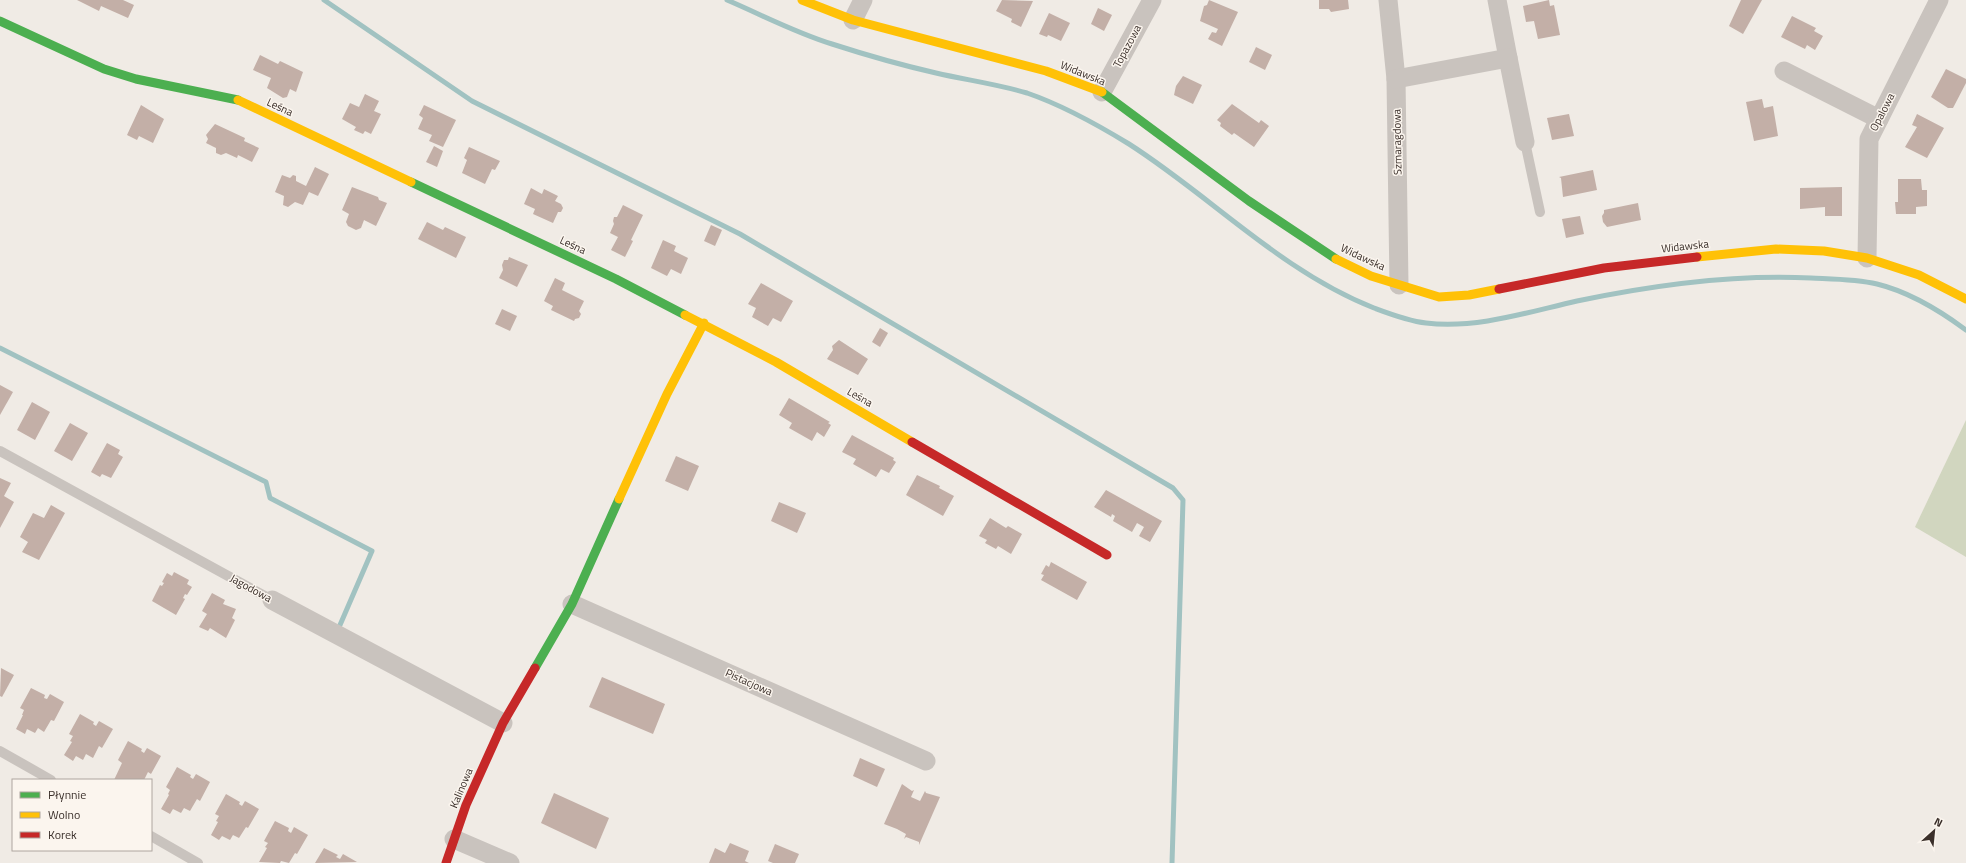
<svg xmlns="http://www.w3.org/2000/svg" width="1966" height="863" font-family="'Titillium Web',sans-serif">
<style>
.green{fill:#d1d6bf}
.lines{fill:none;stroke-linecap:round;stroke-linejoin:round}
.stream{stroke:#a1c2c1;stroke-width:5}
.building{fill:#c3afa7}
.lane{stroke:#c9c3be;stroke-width:10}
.street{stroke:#c9c3be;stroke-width:19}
.fast{stroke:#4caf50;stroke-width:9}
.slow{stroke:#ffc107;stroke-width:9}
.jam{stroke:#c62828;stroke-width:9}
.labels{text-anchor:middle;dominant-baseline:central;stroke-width:3;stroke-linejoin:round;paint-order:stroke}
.street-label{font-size:11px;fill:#3b302b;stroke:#fbf5ee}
</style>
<rect width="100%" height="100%" fill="#f0ebe5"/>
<path class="green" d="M1966 420V557L1915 527Z"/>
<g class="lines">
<g class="stream">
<path d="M324 0 472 101 740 234 1173 488 1183 500 1172 863"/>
<path d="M727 0C762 15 796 33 832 44 866 55 901 65 936 73 966 80 997 84 1027 93 1062 105 1098 125 1129 144 1212 197 1282 272 1374 308 1390 314 1408 321 1426 323 1477 329 1528 312 1577 301 1653 285 1733 274 1811 278 1832 279 1856 279 1877 284 1910 292 1939 310 1966 330"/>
<path d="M0 348 266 482 270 498 372 551 340 625"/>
</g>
</g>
<g class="building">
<path d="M77 0H123L134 5 128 18 101 6 99 11Z"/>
<path d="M1002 0 1033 1 1021 27 1011 22 1012 19 996 11Z"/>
<path d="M1209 0 1238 12 1222 46 1208 39 1212 32 1216 33 1218 29 1200 21 1204 6 1207 5Z"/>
<path d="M1319 0H1348L1349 9 1331 12 1329 9H1319Z"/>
<path d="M1549 0 1550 6 1554 5 1560 35 1538 39 1534 21 1526 22 1523 6Z"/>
<path d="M1741 0H1762L1743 34 1729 26Z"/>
<path d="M1098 8 1112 15 1104 31 1091 24Z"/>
<path d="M1049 13 1070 23 1061 41 1048 35 1047 37 1039 34Z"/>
<path d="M1792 16 1816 28 1814 31 1823 36 1815 50 1807 45 1805 49 1781 37Z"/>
<path d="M1256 47 1272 55 1265 70 1249 62Z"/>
<path d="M260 55 278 64 280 61 303 72 296 92 290 89 287 97 283 98 267 88 271 78 253 70Z"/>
<path d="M1946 69 1966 79V83L1953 108H1948L1931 97Z"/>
<path d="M1183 76 1202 85 1193 104 1174 95 1176 86Z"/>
<path d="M365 94 379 101 374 111 381 114 371 134 365 131 363 134 354 130 356 127 342 119 350 103 359 107Z"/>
<path d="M1762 99 1764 108 1773 106 1778 136 1754 141 1746 102Z"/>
<path d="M1232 104 1259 123 1261 120 1269 126 1254 147 1234 133 1232 135 1220 126 1221 123 1217 120Z"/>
<path d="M141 105 164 119 153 143 139 136 137 140 127 135Z"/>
<path d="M424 105 456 120 443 147 429 141 432 135 418 129 423 118 419 115Z"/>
<path d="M1569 114 1574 136 1552 140 1547 118Z"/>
<path d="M1917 114 1944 128 1927 158 1905 147 1917 127 1912 125Z"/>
<path d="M215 124 245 138 244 141 259 148 252 162 238 155 237 158 226 153 221 155 216 153V148L206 143 208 139 206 135Z"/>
<path d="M434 146 443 151 437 167 426 162Z"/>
<path d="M469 147 500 161 495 170 492 169 485 184 462 173 467 160 464 158Z"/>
<path d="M315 167 329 174 318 196 309 192 303 205 295 202 288 207 283 205 284 196 275 192 282 175 290 178 293 175 296 176V181L306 186Z"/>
<path d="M1593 170 1597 190 1563 197 1561 178 1559 177Z"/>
<path d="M1898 179H1921L1922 190H1927V206L1916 207V214H1896L1895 202H1898Z"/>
<path d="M352 187 378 197 379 200 387 203 376 226 364 220 361 228 356 230 348 226 346 222 349 214 342 210Z"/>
<path d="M1842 187V216H1825V207L1800 209V188Z"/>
<path d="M531 188 542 194 544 189 558 196 555 201 561 204 563 208 561 212H558L553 223 533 214 535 209 524 204Z"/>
<path d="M1638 203 1641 220 1607 227 1603 222 1602 216 1604 213V210Z"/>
<path d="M623 205 643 215 631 240 633 241 625 257 611 250 618 237 610 233 614 224 613 221 614 217H617Z"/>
<path d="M1580 216 1584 234 1566 238 1562 219Z"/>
<path d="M427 222 443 230 445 227 466 237 456 258 418 239Z"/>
<path d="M711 225 722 230 715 246 704 241Z"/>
<path d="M663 240 676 246 674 251 688 258 681 274 671 269 667 276 651 268Z"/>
<path d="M509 257 528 265 517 287 499 278 503 270 502 265 504 260H508Z"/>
<path d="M555 278 565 283 562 290 584 301 579 311 581 314 579 318 575 319 574 321 551 310 553 306 544 301Z"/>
<path d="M761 283 793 301 781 322 773 318 768 326 752 317 756 308 748 304Z"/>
<path d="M502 309 517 316 510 331 495 324Z"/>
<path d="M880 328 888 333 880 347 872 342Z"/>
<path d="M839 340 868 359 858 375 827 359 833 350 832 346Z"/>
<path d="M0 385 13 392 0 415Z"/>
<path d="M789 398 830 422 828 423 831 425 824 437 817 432 812 441 789 428 792 423 779 415Z"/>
<path d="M32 402 50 412 35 440 17 430Z"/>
<path d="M70 423 88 433 72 461 54 451Z"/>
<path d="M852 435 894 458 893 460 896 462 889 473 881 469 876 477 853 464 856 459 842 452Z"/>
<path d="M107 443 120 450 118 454 123 457 111 478 102 474 100 477 91 472Z"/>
<path d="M676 456 699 466 688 491 665 481Z"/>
<path d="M917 475 940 486 939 488 954 496 943 516 906 495Z"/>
<path d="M0 478 11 483 4 496 14 502 0 528Z"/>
<path d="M1106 490 1162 521 1150 542 1139 536 1144 527 1137 523 1132 532 1113 521 1115 516 1112 514 1111 517 1094 507Z"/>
<path d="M779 502 806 513 797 533 771 521Z"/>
<path d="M51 505 65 513 39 560 22 552 28 542 20 537 33 513 44 518Z"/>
<path d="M990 518 1006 528 1008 526 1022 534 1011 554 998 546 996 549 985 543 987 540 979 536Z"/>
<path d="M1051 562 1087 582 1077 600 1041 580 1044 575 1041 574 1046 565 1049 567Z"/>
<path d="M174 572 189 580 187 584 192 587 187 595 185 594 183 598 185 599 176 615 152 601 160 585 162 586 164 583 162 582 167 573 172 576Z"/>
<path d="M212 593 225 600 223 604 236 609 232 618 235 620 226 638 210 628 208 631 199 627 207 614 202 611Z"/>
<path d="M1 668 14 675 2 697 0 696Z"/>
<path d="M602 677 665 704 653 734 589 707Z"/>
<path d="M31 688 45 695 44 698 47 699 50 694 64 702 54 721 51 720 44 732 38 728 35 733 27 729 25 734 16 729 23 715H22L24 710 20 708Z"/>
<path d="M80 714 94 722 93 724 96 726 99 721 113 729 102 748 99 746 93 758 86 754 83 760 76 756 73 761 64 755 72 742 70 741 73 736 69 734Z"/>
<path d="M128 741 142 749 141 751 144 753 147 748 161 756 151 774 148 772 144 780H114L122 763 118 760Z"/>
<path d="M860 758 885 769 877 787 853 776Z"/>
<path d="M177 767 191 775 190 777 193 779 196 774 210 782 200 801 197 799 190 811 184 808 181 813 173 809 170 814 161 809 169 795 168 794 170 790 166 787Z"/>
<path d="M902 784 912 791 914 790 911 797 920 801 925 791 926 793 940 797 919 845V842L906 837 904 839 906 834 897 829 884 824Z"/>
<path d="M554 793 609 818 596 849 541 823Z"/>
<path d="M226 794 240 802 239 804 242 806 245 801 259 809 248 828 246 827 239 838 233 835 230 840 222 836 219 840 211 835 218 822 216 821 219 816 215 814Z"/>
<path d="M275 821 289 828 288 831 291 833 294 827 308 835 297 854 295 853 289 863 281 861 280 863 259 862 267 848 265 847 268 843 264 841Z"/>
<path d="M730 843 749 851 745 861 749 863H709L715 848 725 853Z"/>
<path d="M775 844 799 854 795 863H773L768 861Z"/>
<path d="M324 848 338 855 336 857 340 859 343 854 357 862 315 863Z"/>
</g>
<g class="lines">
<g class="lane">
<path d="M1525 142 1540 212"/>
<path d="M0 451 272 600"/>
<path d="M0 751 51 780"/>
<path d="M151 836 198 863"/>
</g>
<g class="street">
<path d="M1388 0 1396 79 1399 285"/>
<path d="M1497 0 1508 58"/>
<path d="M853 20 863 0"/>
<path d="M1784 71 1879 119"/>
<path d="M1396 79 1508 58 1525 142"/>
<path d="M1102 92 1152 0"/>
<path d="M1867 258 1869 139 1939 0"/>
<path d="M272 600 503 723"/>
<path d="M572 604 926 761"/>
<path d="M454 839 510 863"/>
</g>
<g class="fast">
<path d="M0 21 104 69 136 79 238 100"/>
<path d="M1102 92 1249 201 1336 259"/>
<path d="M411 182 616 279 685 315"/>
<path d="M535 668 572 604 619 499"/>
</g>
<g class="slow">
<path d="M802 0 853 20 1046 71 1102 92"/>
<path d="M238 100 411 182"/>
<path d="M1697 257 1776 249 1824 251 1867 258 1919 275 1966 299"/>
<path d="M1336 259 1371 276 1439 297 1469 295 1499 289"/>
<path d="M685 315 776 362 912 442"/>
<path d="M619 499 667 394 704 323"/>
</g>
<g class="jam">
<path d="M1499 289 1604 268 1697 257"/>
<path d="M912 442 1107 555"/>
<path d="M446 863 466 805 503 723 535 668"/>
</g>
</g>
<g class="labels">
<g class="street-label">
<text transform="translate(1127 46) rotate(-62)">Topazowa</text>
<text transform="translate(1083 73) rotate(22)">Widawska</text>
<text transform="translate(280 107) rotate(25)">Leśna</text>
<text transform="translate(1882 112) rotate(-63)">Opalowa</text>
<text transform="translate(1397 142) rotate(-91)">Szmaragdowa</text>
<text transform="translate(573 245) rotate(25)">Leśna</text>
<text transform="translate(1685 246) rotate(-6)">Widawska</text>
<text transform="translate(1363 257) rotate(25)">Widawska</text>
<text transform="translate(860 397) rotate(30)">Leśna</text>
<text transform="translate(251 588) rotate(29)">Jagodowa</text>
<text transform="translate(749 682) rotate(24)">Pistacjowa</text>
<text transform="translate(461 788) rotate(-67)">Kalinowa</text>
</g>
</g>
<rect x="12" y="779" width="140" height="72" fill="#fbf5ee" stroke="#aea6a0"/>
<rect x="20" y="792" width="20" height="6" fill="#4caf50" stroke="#aea6a0"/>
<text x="48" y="799" font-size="12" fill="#3b302b">Płynnie</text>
<rect x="20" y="812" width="20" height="6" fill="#ffc107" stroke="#aea6a0"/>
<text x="48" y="819" font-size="12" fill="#3b302b">Wolno</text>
<rect x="20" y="832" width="20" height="6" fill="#c62828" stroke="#aea6a0"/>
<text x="48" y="839" font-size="12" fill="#3b302b">Korek</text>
<g transform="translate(1934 831) rotate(27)" stroke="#fbf5ee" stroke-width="3" paint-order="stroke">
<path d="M0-3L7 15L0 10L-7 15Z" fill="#3b302b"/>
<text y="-6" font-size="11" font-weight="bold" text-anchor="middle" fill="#3b302b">N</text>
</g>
</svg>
